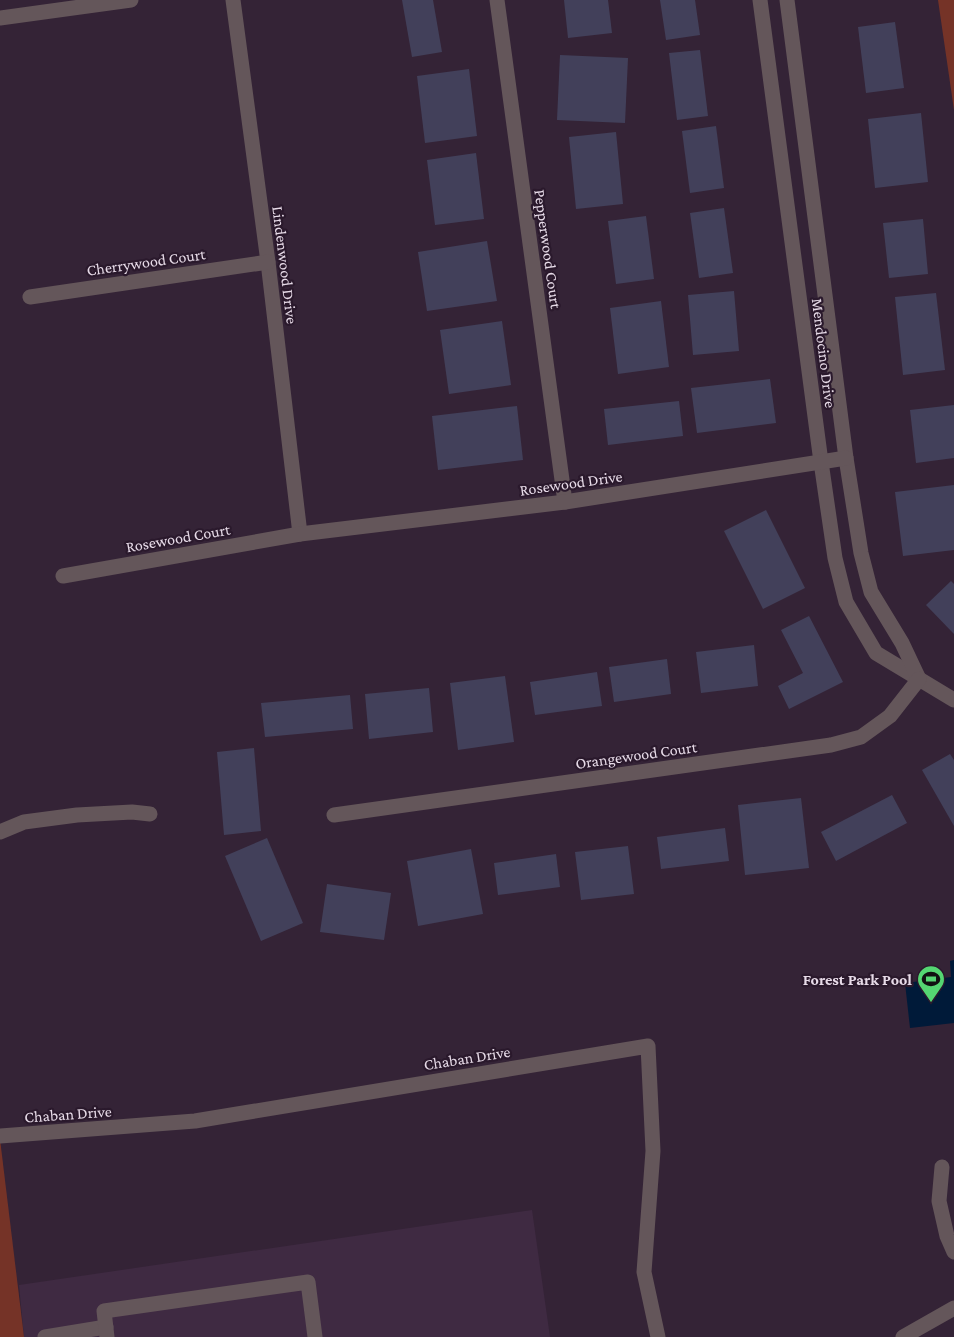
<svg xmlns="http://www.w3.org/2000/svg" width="954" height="1337" font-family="'Crimson Pro',serif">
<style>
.built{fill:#3f2a42}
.green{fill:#753327}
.water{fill:#001a39}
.building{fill:#42405a}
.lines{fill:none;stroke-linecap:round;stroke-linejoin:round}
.minor{stroke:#64565a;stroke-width:15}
.labels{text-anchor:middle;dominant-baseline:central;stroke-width:4.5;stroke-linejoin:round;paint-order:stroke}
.street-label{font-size:16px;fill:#e7dbe8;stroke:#2a192c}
.poi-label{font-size:16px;font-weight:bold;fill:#e7dbe8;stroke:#2a192c;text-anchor:end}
</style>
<rect width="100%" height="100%" fill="#342336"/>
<path class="built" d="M532 1210 550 1337H24L19 1285Z"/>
<g class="green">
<path d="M938 0H954V110Z"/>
<path d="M0 1139 24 1337H0Z"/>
</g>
<path class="water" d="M954 960V1023L910 1028 905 983 951 977 950 961Z"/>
<g class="building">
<path d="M402 0H433L442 52 412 57Z"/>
<path d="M564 0H608L612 33 568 38Z"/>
<path d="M660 0H695L700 35 666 40Z"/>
<path d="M895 22 904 88 866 93 858 27Z"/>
<path d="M700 50 708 116 677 120 669 53Z"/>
<path d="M560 55 628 58 625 123 557 120Z"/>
<path d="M469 69 477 136 425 143 417 76Z"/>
<path d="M921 113 928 182 875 188 868 119Z"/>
<path d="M716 126 724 188 690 193 682 131Z"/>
<path d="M616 132 623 204 576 209 569 137Z"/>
<path d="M476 153 484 219 435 225 427 160Z"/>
<path d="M724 208 733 273 699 278 690 213Z"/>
<path d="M646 216 654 279 616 284 608 221Z"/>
<path d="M923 219 928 274 889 278 883 223Z"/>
<path d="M487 241 497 301 427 311 418 252Z"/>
<path d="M734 291 739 351 693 355 688 295Z"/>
<path d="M936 293 945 370 903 375 895 297Z"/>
<path d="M661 301 669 367 618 374 610 308Z"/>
<path d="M502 321 511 385 449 394 440 330Z"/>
<path d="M770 379 776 423 697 433 691 388Z"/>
<path d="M679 401 683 436 608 445 604 409Z"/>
<path d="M954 405V458L916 463 910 410Z"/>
<path d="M517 406 523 460 438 470 432 416Z"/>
<path d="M954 485V550L903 556 895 492Z"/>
<path d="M766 510 805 588 763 609 724 531Z"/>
<path d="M951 581 954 584V634L926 605Z"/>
<path d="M809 616 843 682 789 709 778 686 803 673 781 630Z"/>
<path d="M754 645 758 686 701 693 696 652Z"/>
<path d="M667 659 671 694 614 702 609 667Z"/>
<path d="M597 672 602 706 535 715 530 682Z"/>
<path d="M505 676 514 742 458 750 450 683Z"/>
<path d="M429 688 433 732 369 739 365 694Z"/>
<path d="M350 695 353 729 265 737 261 703Z"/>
<path d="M254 748 261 831 224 835 217 752Z"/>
<path d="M950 754 954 760V826L922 770Z"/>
<path d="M892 795 907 823 836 861 821 832Z"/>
<path d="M801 798 809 868 745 875 738 805Z"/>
<path d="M725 828 729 861 661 869 657 837Z"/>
<path d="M267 838 303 923 261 941 225 856Z"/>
<path d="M628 846 634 894 581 900 575 852Z"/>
<path d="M471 849 483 914 418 926 407 861Z"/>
<path d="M556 854 560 887 498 895 494 863Z"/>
<path d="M327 884 391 893 384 940 320 932Z"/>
</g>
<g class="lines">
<g class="minor">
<path d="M233 0 268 262 300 534"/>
<path d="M497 0 565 502"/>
<path d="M760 0 821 462 835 558 846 602 876 653 954 700"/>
<path d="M787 0 846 458 861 553 871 592 902 643 919 679"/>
<path d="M0 18 131 0"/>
<path d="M30 297 268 262"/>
<path d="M63 576 300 534 565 502 846 458"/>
<path d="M334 815 831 745 861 737 890 716 919 679"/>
<path d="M0 832 24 822 77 815 132 812 150 814"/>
<path d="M0 1136 195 1121 648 1046 653 1151 644 1272 658 1337"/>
<path d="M942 1167 939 1201 947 1236 954 1252"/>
<path d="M45 1337 106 1327"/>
<path d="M107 1337 104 1311 308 1282 315 1337"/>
<path d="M903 1337 954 1308"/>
</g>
</g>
<defs>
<g id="stadium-pin" transform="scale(1.4375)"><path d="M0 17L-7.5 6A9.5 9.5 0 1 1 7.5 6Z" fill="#54d672" stroke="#2a192c"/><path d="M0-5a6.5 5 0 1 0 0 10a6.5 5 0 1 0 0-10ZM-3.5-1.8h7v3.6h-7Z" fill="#111"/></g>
</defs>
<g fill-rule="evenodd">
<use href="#stadium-pin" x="931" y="979"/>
</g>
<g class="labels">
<g class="street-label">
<text transform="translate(548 249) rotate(82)">Pepperwood Court</text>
<text transform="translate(146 262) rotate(-8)">Cherrywood Court</text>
<text transform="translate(285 265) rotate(83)">Lindenwood Drive</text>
<text transform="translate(824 353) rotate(83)">Mendocino Drive</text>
<text transform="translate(571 483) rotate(-8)">Rosewood Drive</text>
<text transform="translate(178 538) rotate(-10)">Rosewood Court</text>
<text transform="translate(636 755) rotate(-8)">Orangewood Court</text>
<text transform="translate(467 1058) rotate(-9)">Chaban Drive</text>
<text transform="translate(68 1114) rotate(-4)">Chaban Drive</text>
</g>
<g class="poi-label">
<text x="912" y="979">Forest Park Pool</text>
</g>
</g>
</svg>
